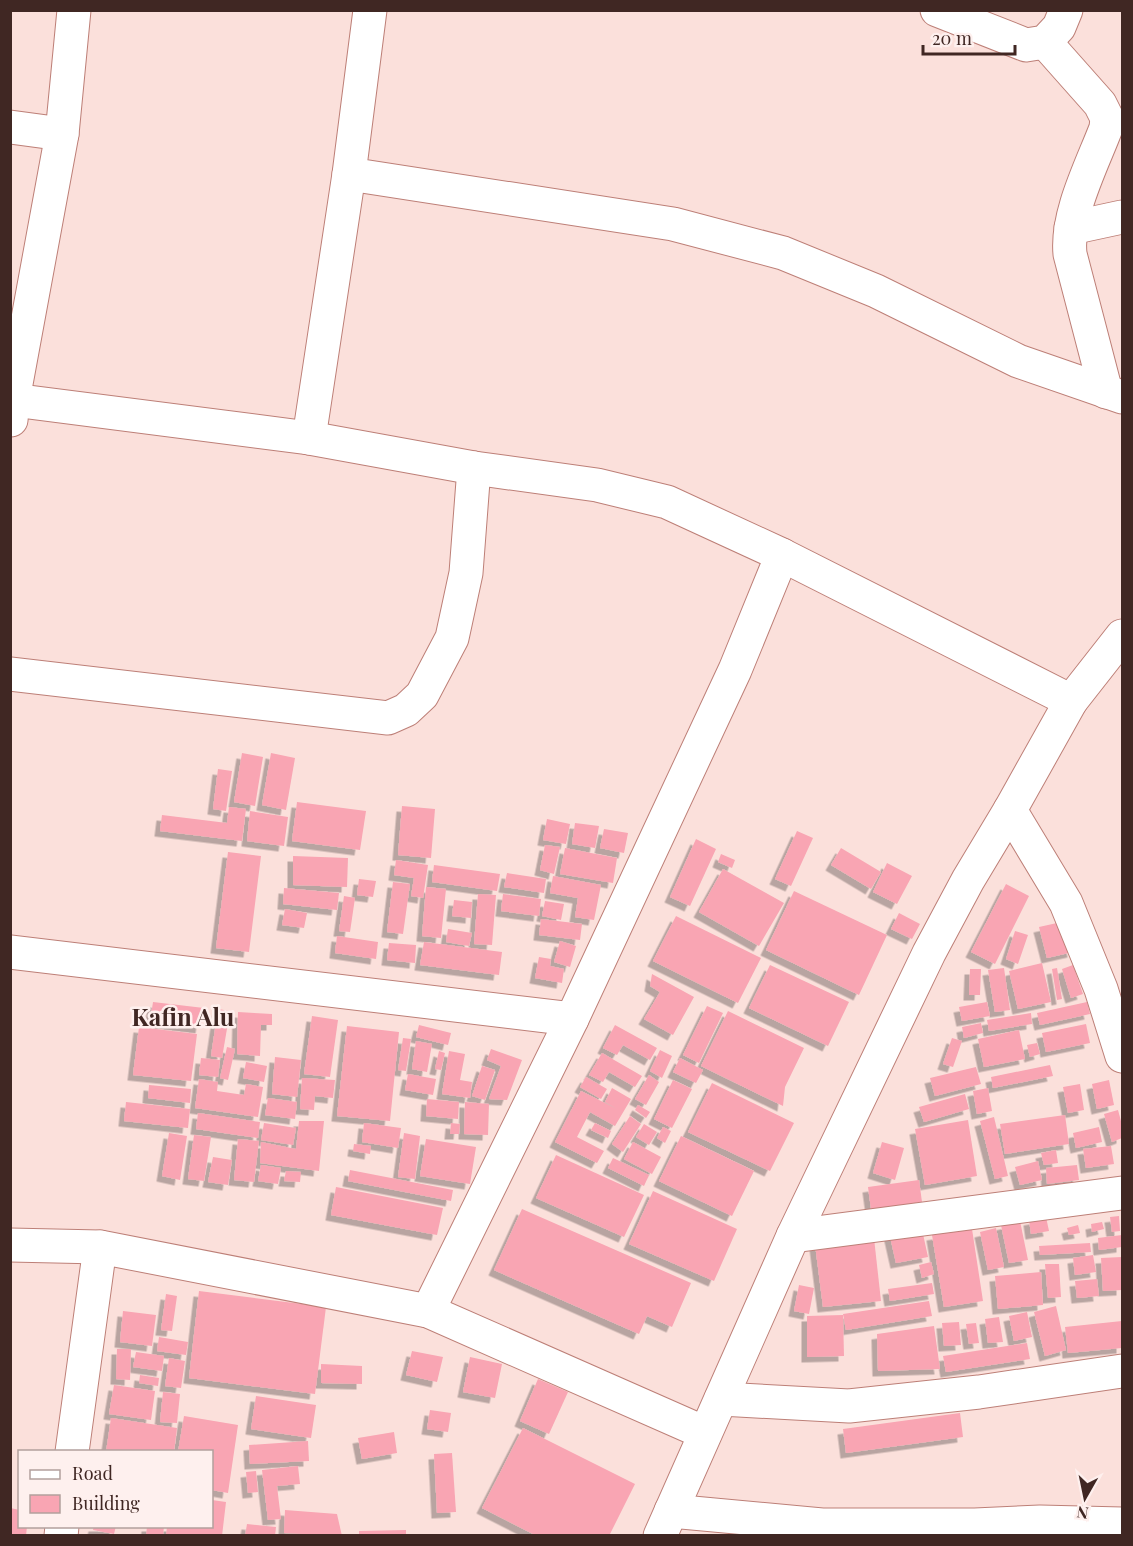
<svg xmlns="http://www.w3.org/2000/svg" width="1133" height="1546" font-family="'Playfair Display',serif">
<style>
.building{fill:#f9a5b3;filter:url(#shadow)}
.lines{fill:none;stroke-linecap:round;stroke-linejoin:round}
.minor-casing{stroke:#bd7f77;stroke-width:35}
.minor{stroke:#fff;stroke-width:33}
.labels{text-anchor:middle;dominant-baseline:central;stroke-width:5;stroke-linejoin:round;paint-order:stroke}
.district-label{font-size:24px;font-weight:bold;fill:#402723;stroke:#fef0ee}
</style>
<defs>
<filter id="shadow"><feDropShadow dx="-5.5" dy="5.5" stdDeviation="0" flood-color="#0004"/></filter>
</defs>
<rect width="100%" height="100%" fill="#fbe0db"/>
<g class="building">
<path d="M242 753 263 757 255 806 234 802Z"/>
<path d="M271 753 295 758 286 810 262 805Z"/>
<path d="M218 769 232 771 226 811 213 809Z"/>
<path d="M297 802 366 811 360 850 292 841Z"/>
<path d="M402 806 435 809 431 858 398 855Z"/>
<path d="M229 807 246 809 242 841 160 831 162 815 227 823Z"/>
<path d="M250 811 288 817 284 846 247 841Z"/>
<path d="M547 819 570 824 566 844 543 840Z"/>
<path d="M575 823 599 826 595 848 572 844Z"/>
<path d="M604 829 628 833 624 853 600 848Z"/>
<path d="M797 831 813 838 791 886 775 879Z"/>
<path d="M696 839 716 849 690 906 670 897Z"/>
<path d="M545 845 560 847 554 874 540 870Z"/>
<path d="M565 848 617 858 613 883 560 874Z"/>
<path d="M841 848 881 872 871 889 831 865Z"/>
<path d="M228 852 261 856 249 952 216 948Z"/>
<path d="M721 854 735 860 732 868 718 862Z"/>
<path d="M293 856 348 858 347 887 293 885Z"/>
<path d="M396 860 428 865 423 898 411 896 414 878 394 875Z"/>
<path d="M887 863 912 876 897 904 873 892Z"/>
<path d="M434 865 500 874 497 891 432 882Z"/>
<path d="M723 869 784 903 759 946 699 912Z"/>
<path d="M507 873 546 879 544 893 504 887Z"/>
<path d="M553 876 601 885 594 920 575 917 578 898 550 893Z"/>
<path d="M359 879 376 881 373 897 357 895Z"/>
<path d="M393 882 410 884 403 934 387 932Z"/>
<path d="M1006 884 1029 896 995 964 971 952Z"/>
<path d="M426 887 446 889 441 938 422 936Z"/>
<path d="M284 888 339 893 337 910 283 904Z"/>
<path d="M794 891 887 935 859 995 766 950Z"/>
<path d="M478 894 496 895 492 945 474 944Z"/>
<path d="M503 894 541 899 539 916 501 911Z"/>
<path d="M344 896 355 898 350 932 339 931Z"/>
<path d="M454 900 472 902 471 918 452 916Z"/>
<path d="M545 901 564 904 561 920 542 916Z"/>
<path d="M285 909 307 913 304 928 282 925Z"/>
<path d="M899 913 920 924 912 939 891 929Z"/>
<path d="M676 916 761 958 738 1003 653 961Z"/>
<path d="M541 919 582 924 580 940 539 935Z"/>
<path d="M1066 921 1073 952 1047 958 1039 927Z"/>
<path d="M448 929 472 933 469 946 446 942Z"/>
<path d="M1015 931 1028 935 1018 964 1006 959Z"/>
<path d="M337 936 378 942 376 959 335 953Z"/>
<path d="M560 941 576 946 570 967 554 962Z"/>
<path d="M424 942 502 952 499 975 420 965Z"/>
<path d="M389 943 416 945 415 963 387 960Z"/>
<path d="M539 957 551 959 550 966 564 969 562 983 535 978Z"/>
<path d="M1042 963 1051 1002 1018 1009 1009 971Z"/>
<path d="M770 965 849 1002 828 1046 749 1008Z"/>
<path d="M1073 965 1083 994 1071 998 1062 969Z"/>
<path d="M1004 968 1010 1010 995 1012 988 970Z"/>
<path d="M1057 968 1062 999 1057 1000 1052 969Z"/>
<path d="M970 969H981L980 995H969Z"/>
<path d="M652 974 694 997 673 1035 644 1019 660 992 650 986Z"/>
<path d="M153 1002 204 1008 201 1028 150 1022Z"/>
<path d="M987 1002 990 1016 962 1021 959 1007Z"/>
<path d="M1087 1002 1090 1014 1040 1025 1037 1013Z"/>
<path d="M707 1006 723 1013 699 1063 683 1055Z"/>
<path d="M218 1009 230 1011 222 1058 211 1056Z"/>
<path d="M728 1011 804 1048 785 1087 783 1106 701 1066Z"/>
<path d="M238 1012 272 1014V1025H261L260 1056 237 1054Z"/>
<path d="M1031 1013 1032 1024 989 1031 987 1020Z"/>
<path d="M312 1016 338 1020 330 1077 304 1074Z"/>
<path d="M981 1023 983 1033 964 1038 962 1027Z"/>
<path d="M1086 1024 1090 1043 1046 1052 1042 1033Z"/>
<path d="M419 1025 451 1033 448 1045 416 1037Z"/>
<path d="M615 1025 657 1048 650 1060 623 1045 617 1055 603 1048Z"/>
<path d="M347 1026 399 1032 390 1121 337 1116Z"/>
<path d="M139 1027 197 1034 191 1081 133 1075Z"/>
<path d="M1019 1030 1025 1059 984 1067 978 1039Z"/>
<path d="M403 1038 411 1039 406 1071 398 1070Z"/>
<path d="M952 1038 962 1041 953 1067 943 1064Z"/>
<path d="M416 1041 432 1044 427 1072 412 1069Z"/>
<path d="M1037 1043 1040 1054 1030 1057 1027 1045Z"/>
<path d="M227 1047 235 1049 228 1080 220 1078Z"/>
<path d="M491 1049 522 1060 507 1100 489 1099 501 1066 487 1060Z"/>
<path d="M660 1050 672 1056 662 1078 650 1071Z"/>
<path d="M439 1051 445 1053 441 1070 435 1069Z"/>
<path d="M449 1051 465 1054 460 1080 472 1082 470 1098 442 1094Z"/>
<path d="M602 1053 642 1076 635 1087 609 1072 603 1082 589 1075Z"/>
<path d="M275 1057 301 1060 297 1097 272 1094Z"/>
<path d="M201 1058 220 1060 218 1077 199 1075Z"/>
<path d="M680 1058 703 1070 696 1083 673 1072Z"/>
<path d="M246 1062 267 1066 264 1082 243 1078Z"/>
<path d="M1050 1065 1053 1076 993 1088 991 1077Z"/>
<path d="M482 1066 495 1070 485 1100 472 1096Z"/>
<path d="M976 1067 981 1084 935 1096 930 1078Z"/>
<path d="M408 1074 436 1079 433 1095 405 1090Z"/>
<path d="M649 1075 659 1082 646 1105 635 1099Z"/>
<path d="M586 1077 607 1089 601 1099 580 1087Z"/>
<path d="M302 1078 335 1080 333 1098 315 1096 314 1110 300 1109Z"/>
<path d="M199 1079 218 1082 217 1091 244 1095 246 1084 263 1087 258 1117 195 1108Z"/>
<path d="M673 1080 692 1089 672 1128 654 1119Z"/>
<path d="M1109 1080 1114 1105 1097 1109 1092 1084Z"/>
<path d="M712 1083 794 1123 770 1171 688 1132Z"/>
<path d="M1080 1084 1084 1110 1068 1113 1063 1087Z"/>
<path d="M149 1085 191 1089 190 1103 148 1098Z"/>
<path d="M612 1088 631 1099 615 1126 590 1112 577 1137 604 1151 597 1163 555 1142 581 1091 617 1109 605 1102Z"/>
<path d="M988 1088 992 1111 977 1114 973 1091Z"/>
<path d="M965 1094 969 1109 924 1122 919 1107Z"/>
<path d="M268 1098 297 1102 295 1119 265 1115Z"/>
<path d="M427 1099 459 1102 458 1119 426 1116Z"/>
<path d="M126 1102 190 1109 188 1128 124 1121Z"/>
<path d="M465 1102 489 1104 488 1135 464 1134Z"/>
<path d="M638 1105 650 1112 646 1118 635 1110Z"/>
<path d="M1118 1110 1122 1125V1138L1112 1142 1104 1114Z"/>
<path d="M198 1113 260 1122 258 1138 196 1129Z"/>
<path d="M1065 1115 1069 1144 1005 1154 1000 1124Z"/>
<path d="M630 1116 641 1124 623 1152 612 1144Z"/>
<path d="M994 1117 1008 1176 995 1179 980 1121Z"/>
<path d="M968 1120 977 1176 925 1185 915 1129Z"/>
<path d="M299 1121H324L319 1171 260 1163 261 1142 296 1149Z"/>
<path d="M264 1123 296 1128 293 1145 261 1140Z"/>
<path d="M364 1123 401 1128 398 1148 362 1142Z"/>
<path d="M451 1123 460 1124 459 1134H450Z"/>
<path d="M595 1123 611 1131 608 1138 591 1130Z"/>
<path d="M644 1124 657 1132 649 1145 636 1137Z"/>
<path d="M663 1127 671 1131 665 1143 657 1138Z"/>
<path d="M1099 1127 1102 1142 1076 1148 1073 1133Z"/>
<path d="M169 1133 187 1136 180 1180 162 1176Z"/>
<path d="M404 1133 420 1136 415 1179 398 1177Z"/>
<path d="M194 1135 211 1137 204 1181 188 1179Z"/>
<path d="M681 1136 754 1171 732 1216 659 1181Z"/>
<path d="M238 1139 259 1141 254 1182 234 1180Z"/>
<path d="M426 1139 476 1147 470 1184 420 1176Z"/>
<path d="M633 1142 661 1157 652 1174 624 1159Z"/>
<path d="M882 1142 904 1148 895 1180 873 1173Z"/>
<path d="M354 1144 371 1146 370 1154 353 1151Z"/>
<path d="M1111 1146 1114 1164 1086 1168 1083 1149Z"/>
<path d="M1056 1150 1058 1163 1044 1165 1041 1153Z"/>
<path d="M556 1155 644 1195 624 1237 536 1198Z"/>
<path d="M213 1157 232 1160 228 1185 208 1182Z"/>
<path d="M613 1158 649 1175 644 1186 608 1168Z"/>
<path d="M1038 1161 1042 1180 1020 1185 1015 1167Z"/>
<path d="M261 1165 281 1168 278 1184 258 1181Z"/>
<path d="M1077 1165 1079 1180 1047 1184 1046 1168Z"/>
<path d="M350 1170 453 1190 451 1201 348 1181Z"/>
<path d="M286 1171 301 1172 300 1182 284 1181Z"/>
<path d="M919 1180 922 1202 871 1209 868 1187Z"/>
<path d="M336 1187 443 1208 437 1235 331 1215Z"/>
<path d="M653 1191 737 1229 714 1281 629 1244Z"/>
<path d="M522 1209 691 1283 672 1327 647 1316 639 1334 494 1270Z"/>
<path d="M1119 1216 1120 1231 1112 1232 1110 1217Z"/>
<path d="M1046 1217 1049 1231 1031 1234 1029 1220Z"/>
<path d="M1020 1221 1028 1260 1009 1263 1001 1225Z"/>
<path d="M1102 1222 1104 1229 1092 1232 1091 1224Z"/>
<path d="M921 1225 928 1257 896 1263 889 1232Z"/>
<path d="M1078 1225 1080 1233 1069 1235 1067 1228Z"/>
<path d="M996 1228 1004 1267 988 1270 980 1232Z"/>
<path d="M972 1229 983 1301 944 1307 932 1235Z"/>
<path d="M1122 1235V1247L1099 1250 1098 1238Z"/>
<path d="M874 1238 881 1301 823 1307 815 1244Z"/>
<path d="M1090 1243 1091 1252 1040 1255 1039 1246Z"/>
<path d="M1093 1255 1096 1272 1075 1275 1073 1258Z"/>
<path d="M1122 1257V1290L1103 1291 1101 1258Z"/>
<path d="M931 1262 934 1274 922 1278 919 1265Z"/>
<path d="M1045 1264H1059L1061 1297 1048 1298Z"/>
<path d="M1041 1272 1043 1305 998 1309 995 1276Z"/>
<path d="M1097 1279 1099 1296 1077 1298 1075 1281Z"/>
<path d="M932 1283 934 1294 890 1301 888 1289Z"/>
<path d="M799 1285 814 1288 809 1314 794 1311Z"/>
<path d="M199 1291 326 1307 315 1394 189 1378Z"/>
<path d="M166 1294 177 1296 172 1331 161 1330Z"/>
<path d="M929 1301 932 1316 846 1330 843 1314Z"/>
<path d="M1056 1306 1066 1350 1045 1356 1034 1312Z"/>
<path d="M123 1311 156 1315 152 1346 120 1342Z"/>
<path d="M1027 1312 1032 1337 1014 1341 1009 1316Z"/>
<path d="M843 1315 844 1356 807 1357V1316Z"/>
<path d="M999 1317 1003 1342 988 1343 985 1319Z"/>
<path d="M1122 1321V1348L1068 1353 1065 1327Z"/>
<path d="M959 1322 961 1345 944 1346 942 1323Z"/>
<path d="M976 1323 979 1343 969 1344 966 1324Z"/>
<path d="M934 1326 940 1369 878 1371 877 1334Z"/>
<path d="M159 1337 188 1342 186 1355 157 1351Z"/>
<path d="M1027 1343 1030 1359 946 1372 943 1356Z"/>
<path d="M117 1349H131L130 1380 116 1379Z"/>
<path d="M412 1351 443 1357 437 1382 406 1375Z"/>
<path d="M136 1352 164 1356 162 1371 133 1367Z"/>
<path d="M470 1357 502 1364 495 1398 463 1392Z"/>
<path d="M169 1358 185 1361 181 1388 165 1386Z"/>
<path d="M321 1364 362 1366V1384L321 1383Z"/>
<path d="M140 1375 159 1378 158 1386 139 1383Z"/>
<path d="M538 1379 568 1392 549 1434 520 1421Z"/>
<path d="M114 1385 155 1391 151 1420 109 1414Z"/>
<path d="M163 1392 180 1394 177 1423 160 1422Z"/>
<path d="M256 1396 316 1405 311 1438 251 1429Z"/>
<path d="M430 1410 451 1413 448 1432 427 1429Z"/>
<path d="M960 1413 963 1437 846 1453 843 1429Z"/>
<path d="M184 1416 238 1425 228 1493 212 1490V1452H178Z"/>
<path d="M111 1418 177 1428 174 1452H106Z"/>
<path d="M523 1428 635 1484 609 1536H537L482 1508Z"/>
<path d="M394 1432 397 1453 362 1459 358 1438Z"/>
<path d="M308 1441 309 1461 250 1464 249 1445Z"/>
<path d="M452 1453 456 1512 437 1513 434 1454Z"/>
<path d="M298 1466 300 1484 277 1486 281 1519 268 1520 262 1470Z"/>
<path d="M256 1471 258 1492 248 1493 246 1472Z"/>
<path d="M212 1500 226 1502 222 1536H166L167 1526H212Z"/>
<path d="M10 1508 20 1510V1526H27L26 1536H10Z"/>
<path d="M285 1510 337 1514 342 1536 284 1533Z"/>
<path d="M247 1524 276 1527 275 1536H245Z"/>
<path d="M94 1526H116L114 1534 93 1530Z"/>
<path d="M147 1526H164L163 1536H146Z"/>
<path d="M406 1530V1536H359V1531Z"/>
</g>
<g class="lines">
<g class="minor-casing">
<g id="minor">
<path d="M370 10 349 174 673 224 783 253 876 291 1018 361 1122 397"/>
<path d="M937 10 1026 45 1045 42 1059 27 1066 10"/>
<path d="M1045 42 1100 104 1107 118 1106 128C1092 165 1066 214 1070 254L1106 392"/>
<path d="M10 127 62 134"/>
<path d="M1071 228 1122 217"/>
<path d="M13 400 309 438 474 468 597 485 667 502 782 555 735 670 572 1019 428 1311"/>
<path d="M11 420 13 400 62 134 74 10"/>
<path d="M309 438 349 174"/>
<path d="M782 555 1071 701"/>
<path d="M10 674 388 718 406 710 422 695 452 638 466 573 474 468"/>
<path d="M1010 810 1066 903 1101 989 1122 1056"/>
<path d="M10 952 572 1019"/>
<path d="M793 1236 1122 1193"/>
<path d="M10 1245 100 1247 428 1311 705 1433"/>
<path d="M721 1399 849 1406 979 1392 1122 1371"/>
<path d="M72 1452 100 1247"/>
<path d="M671 1511 822 1525H975L1040 1522 1122 1524"/>
<path d="M61 1536 62 1526"/>
<path d="M660 1536 793 1236 929 953 968 880 1010 810 1071 701 1122 636"/>
</g>
</g>
<use href="#minor" class="minor"/>
</g>
<g class="labels">
<g class="district-label">
<text x="183" y="1016">Kafin Alu</text>
</g>
</g>
<rect width="1133" height="1546" fill="none" stroke="#402723" stroke-width="24"/>
<rect x="18" y="1450" width="195" height="78" fill="#fef0ee" stroke="#b2a09d" stroke-width="1.5"/>
<rect x="30" y="1470" width="30" height="9" fill="#ffffff" stroke="#b2a09d" stroke-width="1.5"/>
<text x="72" y="1480" font-size="18" fill="#402723">Road</text>
<rect x="30" y="1495" width="30" height="18" fill="#f9a5b3" stroke="#b2a09d" stroke-width="1.5"/>
<text x="72" y="1510" font-size="18" fill="#402723">Building</text>
<g transform="translate(1085 1498) rotate(189)" stroke="#fef0ee" stroke-width="4.5" paint-order="stroke">
<path d="M0-4.5L10 22L0 15L-10 22Z" fill="#402723"/>
<text y="-9" font-size="16" font-weight="bold" text-anchor="middle" fill="#402723">N</text>
</g>
<path d="M923 45v9h92v-9" fill="none" stroke="#402723" stroke-width="3"/>
<text x="932" y="45" font-size="18" fill="#402723" stroke="#fef0ee" stroke-width="4.5" paint-order="stroke">20 m</text>
</svg>
